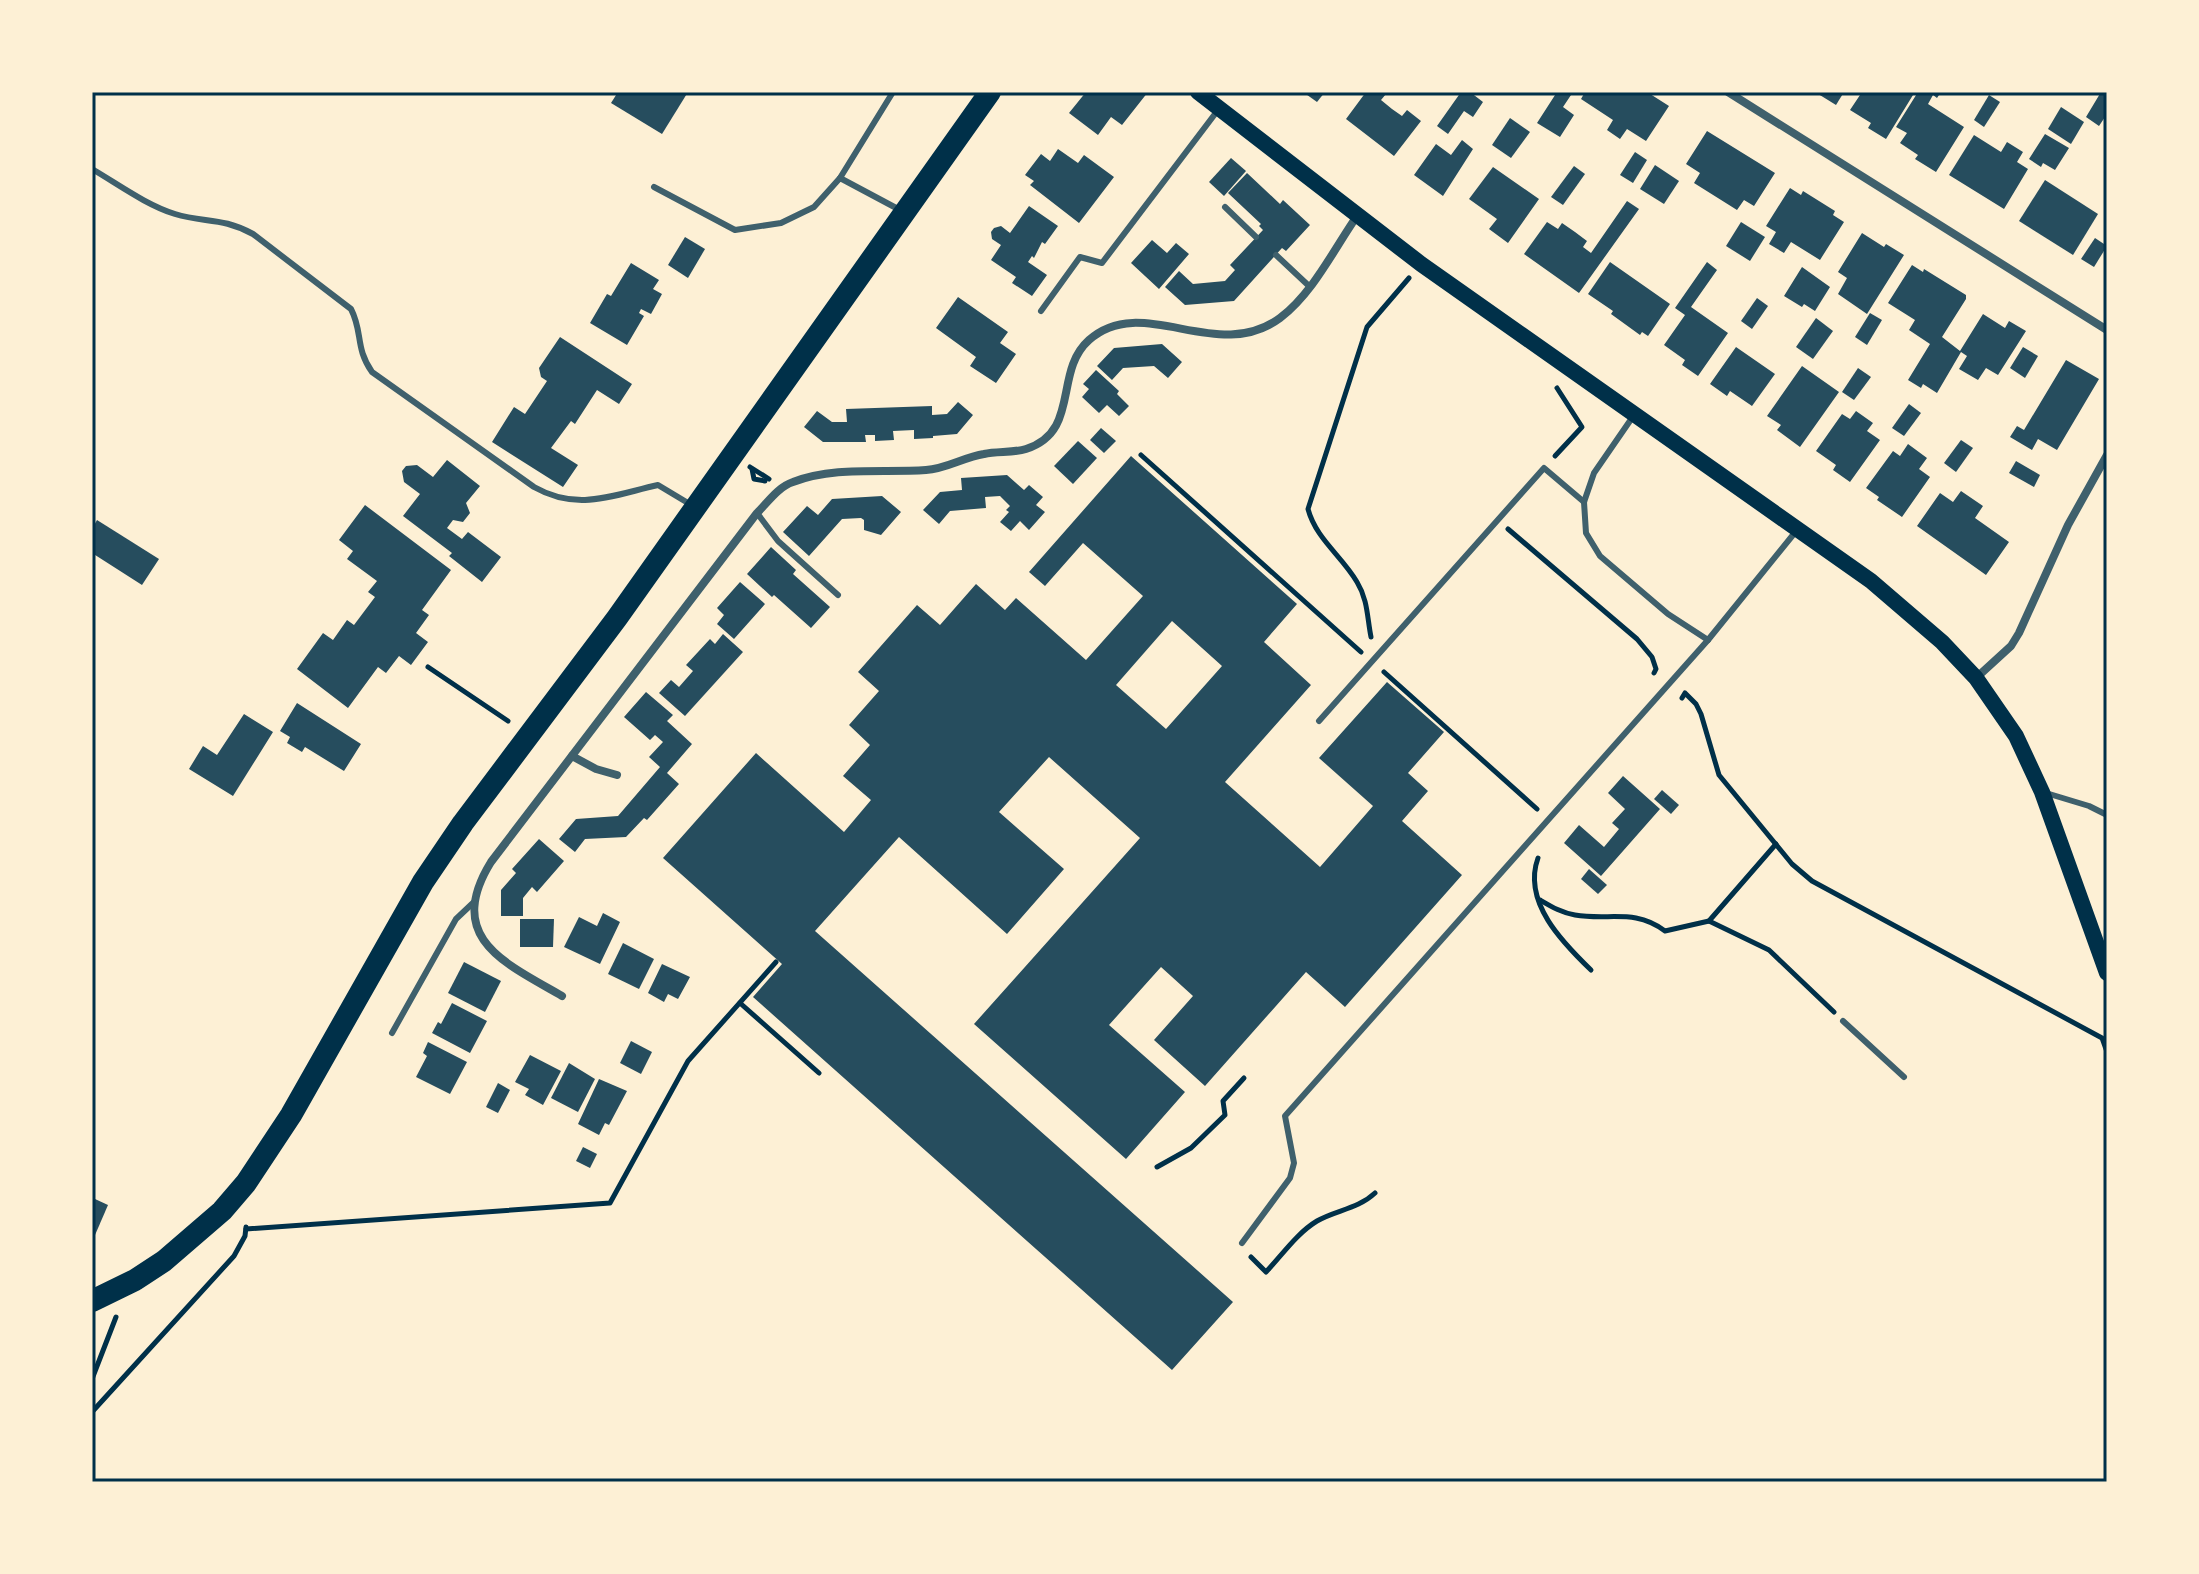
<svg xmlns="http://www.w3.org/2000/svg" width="2199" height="1574" font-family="'Nunito Sans',sans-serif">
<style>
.building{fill:#264d5e;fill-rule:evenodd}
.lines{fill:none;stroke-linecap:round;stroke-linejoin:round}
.path{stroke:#003049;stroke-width:5}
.service{stroke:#3f606c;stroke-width:6}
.minor{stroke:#3f606c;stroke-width:8}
.secondary{stroke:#003049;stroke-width:16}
.trunk{stroke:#003049;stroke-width:22}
.neatline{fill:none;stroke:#003049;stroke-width:3}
</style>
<rect width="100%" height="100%" fill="#fdf0d5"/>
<g class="building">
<path d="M618 92H688L662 134 611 103Z"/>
<path d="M1086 92H1148L1122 125 1111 117 1098 135 1069 113Z"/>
<path d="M1303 92H1325L1317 102Z"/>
<path d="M1366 92H1383L1386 94 1381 100 1392 109 1402 116 1407 110 1421 121 1394 156 1346 119Z"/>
<path d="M1461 92H1470L1483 102 1473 117 1464 111 1448 134 1437 126Z"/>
<path d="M1557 92H1573L1563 107 1574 115 1560 137 1537 123Z"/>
<path d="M1585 92H1647L1669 106 1646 141 1627 129 1620 139 1607 130 1613 120 1581 99Z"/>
<path d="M1815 92H1844L1836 105Z"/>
<path d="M1862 92H1908L1913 95 1886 139 1868 128 1871 123 1850 110Z"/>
<path d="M1918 92H1941L1937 98 1933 95 1928 104 1964 127 1936 172 1915 159 1918 155 1900 143 1907 133 1896 127Z"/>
<path d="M2101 92H2107V118L2105 117 2099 126 2086 117Z"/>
<path d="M1989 95 2000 102 1984 127 1974 120Z"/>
<path d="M2061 107 2084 122 2071 144 2048 129Z"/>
<path d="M1510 118 1530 132 1511 158 1492 145Z"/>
<path d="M1707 131 1775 173 1754 206 1744 200 1737 210 1694 183 1700 173 1686 164Z"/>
<path d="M2045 134 2069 148 2055 170 2043 163 2041 167 2029 159Z"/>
<path d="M1974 135 2001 152 2007 142 2023 152 2017 162 2028 169 2004 209 1949 175Z"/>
<path d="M1462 140 1473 149 1443 196 1414 175 1436 144 1451 155Z"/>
<path d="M1058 149 1078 163 1084 155 1114 177 1079 223 1030 185 1034 181 1025 175 1041 154 1050 161Z"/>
<path d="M1635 152 1647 160 1633 183 1620 175Z"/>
<path d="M1231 158 1246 171 1224 196 1209 182Z"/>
<path d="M1655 165 1679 181 1664 204 1640 189Z"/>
<path d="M1574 166 1585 174 1563 205 1551 197Z"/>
<path d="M1493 167 1539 199 1508 243 1489 229 1497 219 1469 199Z"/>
<path d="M1247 173 1280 204 1283 200 1310 225 1286 251 1282 248 1234 301 1185 305 1165 287 1179 271 1193 284 1225 281 1235 270 1230 265 1263 230 1259 226 1261 224 1228 193Z"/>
<path d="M2045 180 2098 214 2073 255 2019 221Z"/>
<path d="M1790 188 1801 195 1803 191 1835 211 1833 215 1844 222 1820 260 1791 242 1784 253 1769 244 1776 232 1766 226Z"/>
<path d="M1627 201 1639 209 1579 293 1524 254 1547 222 1558 229 1562 223 1575 232 1587 241 1583 247 1591 253Z"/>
<path d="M1029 206 1058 226 1045 244 1042 242 1034 258 1032 256 1028 262 1047 275 1032 296 1012 283 1016 277 991 260 1001 245 992 239 991 232 994 228 1001 226 1010 233Z"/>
<path d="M1741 222 1765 237 1750 261 1726 246Z"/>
<path d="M1862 233 1884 247 1886 244 1904 255 1867 314 1838 294 1847 278 1838 272Z"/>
<path d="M685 237 705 249 688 278 668 265Z"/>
<path d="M2095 238 2107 246 2094 267 2081 259Z"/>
<path d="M1152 240 1167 253 1176 243 1189 254 1159 289 1131 263Z"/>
<path d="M1610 262 1670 304 1648 336 1642 332 1640 335 1611 314 1613 311 1588 294Z"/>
<path d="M1707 262 1717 270 1691 307 1728 333 1698 376 1682 365 1685 360 1664 345 1685 315 1675 308Z"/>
<path d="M631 263 659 280 653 289 662 294 651 314 641 309 639 313 644 316 627 345 590 323 607 294 611 296Z"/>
<path d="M1912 265 1923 272 1924 269 1966 295V299L1942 337 1960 351 1983 314 2005 328 2009 321 2026 331 1998 375 1986 368 1978 380 1959 369 1967 356 1961 352 1937 393 1923 384 1921 388 1908 380 1930 344 1909 330 1915 320 1888 303Z"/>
<path d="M1802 267 1830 287 1815 311 1804 304 1802 307 1784 296Z"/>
<path d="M958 297 1008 332 1000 343 1016 354 996 383 970 366 976 357 936 328Z"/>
<path d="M1757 298 1768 306 1752 329 1741 321Z"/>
<path d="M1870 313 1882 320 1867 345 1855 337Z"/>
<path d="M1816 318 1833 331 1813 359 1796 347Z"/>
<path d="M560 337 632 384 619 404 597 390 575 424 571 421 551 448 578 465 563 487 492 442 514 407 525 414 547 381 541 377 539 368Z"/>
<path d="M1162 344 1182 362 1168 378 1154 366 1123 368 1112 380 1097 366 1114 348Z"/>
<path d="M1736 347 1775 374 1752 406 1730 391 1727 396 1710 384Z"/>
<path d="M2023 347 2038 356 2025 378 2010 368Z"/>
<path d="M2066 360 2099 379 2057 450 2038 439 2032 450 2010 437 2017 426 2024 430Z"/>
<path d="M1802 366 1839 392 1800 447 1777 430 1781 425 1767 416Z"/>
<path d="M1858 368 1871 377 1854 400 1842 392Z"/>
<path d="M1096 370 1119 391 1117 394 1129 406 1119 416 1107 405 1099 413 1082 397 1089 389 1083 384Z"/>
<path d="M958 402 973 415 957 434 933 436V438L914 439V430L893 431 894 440 875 441V435H865L866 442H823L804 427 817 411 832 422H847L846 409 932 406V415L947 414Z"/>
<path d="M1909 404 1921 413 1904 436 1892 428Z"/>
<path d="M1856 411 1873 423 1867 431 1880 440 1850 482 1833 470 1836 465 1816 451 1842 414 1850 419Z"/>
<path d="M1101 428 1116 441 1104 453 1090 440Z"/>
<path d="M1961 440 1973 448 1956 472 1944 463Z"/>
<path d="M1078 441 1097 458 1073 484 1054 466Z"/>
<path d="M1908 444 1927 458 1919 469 1930 477 1902 517 1877 500 1879 497 1866 488 1893 451 1900 456Z"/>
<path d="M1131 456 1297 604 1264 642 1311 685 1225 782 1320 867 1373 806 1319 758 1387 682 1444 732 1408 773 1428 791 1402 821 1462 875 1345 1007 1306 972 1205 1086 1154 1040 1193 996 1161 967 1109 1025 1185 1092 1126 1159 974 1024 1140 838 1049 757 999 812 1064 869 1007 934 899 837 815 931 1233 1302 1172 1370 753 997 782 964 663 858 756 753 844 832 871 800 843 776 870 745 849 725 879 691 858 672 917 605 940 625 976 584 1005 610 1016 598 1086 660 1143 596 1083 543 1045 586 1029 572ZM1172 621 1222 666 1166 729 1116 685Z"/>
<path d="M447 460 480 486 466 503 470 513 463 522 453 520 447 528 462 539 468 532 501 557 482 582 449 556 452 553 403 516 420 494 404 482 402 471 406 466 417 465 433 477Z"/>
<path d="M2016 461 2040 475 2034 487 2009 473Z"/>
<path d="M1007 475 1024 490 1029 485 1043 497 1036 505 1045 512 1029 530 1020 521 1011 531 1000 522 1009 512 1006 510 1010 506 1000 496 985 497 986 508 950 511 939 524 923 510 940 492 962 490 961 478Z"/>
<path d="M1961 491 1983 506 1975 518 2009 542 1986 575 1917 526 1940 493 1953 502Z"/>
<path d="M882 496 901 512 881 535 864 530V520L861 518 842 519 809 556 783 532 807 506 818 515 832 499Z"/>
<path d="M365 505 451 570 422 610 429 615 416 633 428 642 411 665 399 656 386 673 378 667 348 708 297 669 323 633 333 640 347 620 354 625 375 597 368 592 377 581 347 559 353 551 339 540Z"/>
<path d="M97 520 159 559 142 585 92 553V529Z"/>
<path d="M771 547 796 570 793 574 830 607 811 628 774 595 772 597 747 574Z"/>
<path d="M740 582 765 604 734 639 717 624 724 615 717 608Z"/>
<path d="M723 634 743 652 685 716 659 693 671 680 679 687 693 671 686 665 710 639 715 644Z"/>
<path d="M646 692 673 715 667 721 692 744 667 773 679 784 647 820 644 818 626 837 585 839 575 852 559 839 576 819 618 816 660 767 649 757 663 742 655 735 650 740 624 717Z"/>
<path d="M297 703 361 744 344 771 305 747 302 752 287 743 290 737 280 731Z"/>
<path d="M244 714 273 732 233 796 189 769 203 746 217 755Z"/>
<path d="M1623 776 1660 809 1601 876 1564 843 1579 825 1604 847 1619 829 1612 823 1625 809 1608 793Z"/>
<path d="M1662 790 1679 805 1671 814 1654 799Z"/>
<path d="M539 839 564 861 537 892 532 887 523 898V916H501V890L516 873 512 869Z"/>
<path d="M1589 869 1607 885 1598 894 1581 879Z"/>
<path d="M603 913 620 922 600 964 564 947 579 917 597 926Z"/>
<path d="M520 919H554L553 947H520Z"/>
<path d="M623 943 654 959 639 989 608 974Z"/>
<path d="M464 962 501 981 485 1012 448 993Z"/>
<path d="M662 964 690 977 678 999 668 994 664 1002 648 993Z"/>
<path d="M452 1003 487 1021 470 1053 432 1033 438 1022 441 1024Z"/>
<path d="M631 1041 652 1052 641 1074 620 1063Z"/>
<path d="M428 1042 467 1062 450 1094 416 1077 427 1056 423 1053Z"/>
<path d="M530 1055 561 1071 543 1105 525 1095 529 1089 515 1082Z"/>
<path d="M569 1063 595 1079 578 1112 551 1098Z"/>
<path d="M599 1079 627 1091 609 1125 605 1123 599 1135 578 1124Z"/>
<path d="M498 1083 510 1090 498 1113 486 1107Z"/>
<path d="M583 1147 597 1154 590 1168 576 1161Z"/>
<path d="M95 1199 108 1205 92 1242V1205Z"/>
</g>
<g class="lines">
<g class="path">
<path d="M1141 455 1361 652"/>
<path d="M1555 456 1582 427 1557 388"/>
<path d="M750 467 769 479"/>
<path d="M752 469 754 479 765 481"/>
<path d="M1508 529 1637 639 1652 657 1656 669 1654 673"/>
<path d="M1371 637C1367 617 1368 600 1357 582 1342 556 1316 539 1308 509L1367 327 1409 278"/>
<path d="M428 667 508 721"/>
<path d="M1384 672 1537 809"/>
<path d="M1682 698 1685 693 1696 704 1701 714 1719 775 1792 864 1812 881 2102 1038 2107 1052"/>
<path d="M1538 858C1522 902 1563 943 1591 970"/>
<path d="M1540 900C1552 907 1562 913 1575 915 1609 921 1634 908 1665 931L1709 921 1769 950 1834 1012"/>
<path d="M1709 921 1776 844"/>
<path d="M740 1003 819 1073"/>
<path d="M1157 1167 1191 1148 1225 1115 1223 1101 1244 1078"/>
<path d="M246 1229 610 1203 688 1061 776 962"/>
<path d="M1251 1257 1266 1272C1282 1255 1297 1233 1317 1221 1336 1210 1358 1209 1375 1193"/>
<path d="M92 1379 116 1317"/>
<path d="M92 1412 234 1256 245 1236 246 1227"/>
</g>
<g class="service">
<path d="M92 169C118 184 146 205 175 214 205 223 222 217 253 234L351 309C363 332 355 348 372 372L534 487C578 512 613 495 658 485L693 506"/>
<path d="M840 178 893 92"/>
<path d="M654 187 735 230 781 223 814 207 840 178 900 210"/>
<path d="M1225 207 1256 237"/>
<path d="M1276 255 1309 286"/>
<path d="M1041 311 1080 257 1102 263 1218 110"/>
<path d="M1634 415 1594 473 1584 502 1586 533 1600 556 1668 614 1708 640"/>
<path d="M757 513 778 541 838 595"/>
<path d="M1319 721 1544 468 1584 502"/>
<path d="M2046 793 2089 806 2107 815"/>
<path d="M1843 1021 1904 1077"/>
<path d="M392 1033 456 919 474 902"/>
<path d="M1242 1243 1290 1178 1294 1163 1285 1116 1708 640 1797 530"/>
</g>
<g class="minor">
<path d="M1728 92 2107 330"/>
<path d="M1976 678 2011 646 2019 633 2068 525 2107 455"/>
<path d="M572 756 596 769 617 775"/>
<path d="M562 996C505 963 444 938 491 862L757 513C768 502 778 487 793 482 834 466 883 473 926 470 946 469 964 457 984 454 997 451 1013 453 1026 449 1081 431 1053 372 1089 340 1143 292 1217 365 1280 318 1313 293 1334 249 1357 216"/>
</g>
<path class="secondary" d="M1198 92 1421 264 1871 581 1942 642 1976 678 2016 736 2042 792 2107 973"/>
<path class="trunk" d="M92 1301 135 1280 164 1261 222 1211 246 1183 291 1115 423 882 463 823 617 618 990 92"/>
</g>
<rect width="2199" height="1574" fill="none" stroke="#fdf0d5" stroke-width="188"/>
<rect x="94" y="94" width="2011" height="1386" class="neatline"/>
</svg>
